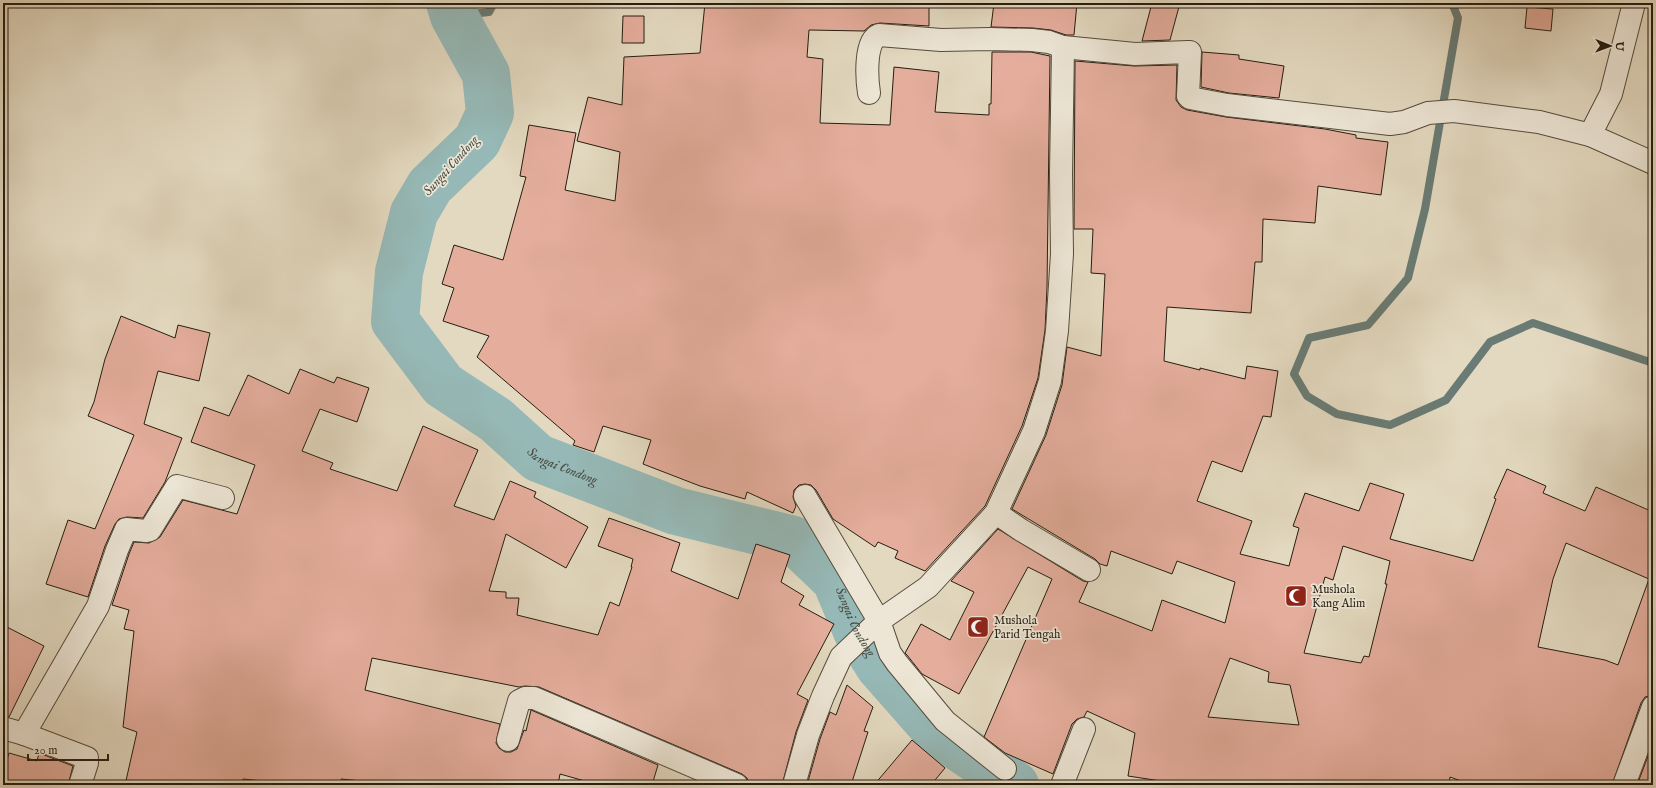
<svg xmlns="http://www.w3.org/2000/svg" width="1656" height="788" font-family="'IM FELL English',serif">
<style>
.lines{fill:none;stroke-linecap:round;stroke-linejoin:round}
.stream{stroke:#697b74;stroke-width:8}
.river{stroke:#96b9b7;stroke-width:48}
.building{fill:#e4ad9c;stroke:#261d10;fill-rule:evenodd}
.minor-casing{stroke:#554c3c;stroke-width:24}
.minor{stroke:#ede6d6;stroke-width:22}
.labels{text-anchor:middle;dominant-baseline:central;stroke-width:3.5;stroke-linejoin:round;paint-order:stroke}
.poi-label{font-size:12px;fill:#261d10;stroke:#ede6d6;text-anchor:start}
.water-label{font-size:13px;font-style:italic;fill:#484c42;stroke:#ede6d6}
</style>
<rect width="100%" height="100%" fill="#e3d9c0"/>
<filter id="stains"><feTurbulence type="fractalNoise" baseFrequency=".005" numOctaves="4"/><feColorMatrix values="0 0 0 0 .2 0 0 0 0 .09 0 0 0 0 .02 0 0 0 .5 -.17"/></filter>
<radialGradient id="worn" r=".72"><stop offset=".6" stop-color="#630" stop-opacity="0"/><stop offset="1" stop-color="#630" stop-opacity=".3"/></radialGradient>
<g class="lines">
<g class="stream">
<path d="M1452 3 1458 18 1425 209 1408 278 1368 325 1309 338 1294 374 1307 396 1337 414 1390 425 1446 400 1490 342 1533 323 1653 363"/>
<path d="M454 16 489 12 494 3"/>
</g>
<path class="river" id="s1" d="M450 3 454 16 486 74 490 113 477 141 430 186 414 213 399 272 395 321 443 385 496 420 538 458 676 511 794 540 836 580 857 631 880 667 939 734 1015 785"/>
</g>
<g class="building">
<path d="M705 3H801L835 6 836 3H884L929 5V26L880 23 871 25 864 31 809 30 807 57 823 59 820 123 890 125 894 67 939 72 935 112 989 115V104H991L992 52H1031L1050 56 1047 287 1045 330 1038 378 1022 426 985 506 925 571 895 558 898 551 878 542 875 547 833 519 816 490 811 485 805 484 799 485 794 490 793 497 796 506 793 513 747 492 745 499 700 486 643 464 651 440 603 426 594 452 573 445 575 441 477 357 489 336 443 321 454 288 442 284 454 245 503 260 526 177 520 176 529 125 576 133 565 190 615 201 620 152 577 141 588 97 622 105 624 57 700 53Z"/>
<path d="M994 3H1077L1074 35H1066L1051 30 1033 28 991 27Z"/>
<path d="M1152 3H1180L1170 40 1142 41Z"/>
<path d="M1527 7 1553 9 1551 31 1525 28Z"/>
<path d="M623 16H644V43H622Z"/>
<path d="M1202 52 1239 55V59L1284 66 1279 98 1229 93 1201 87Z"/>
<path d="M1075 61 1134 66 1177 65 1176 100 1181 107 1187 110 1226 117 1325 129 1356 135V138L1388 142 1381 195 1318 186 1315 223 1263 219 1262 262H1255L1251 313 1167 307 1164 361 1200 370V368L1245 379 1247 366 1278 371 1271 417 1263 416 1242 472 1212 461 1197 501 1252 521 1240 554 1289 566 1299 528 1293 526 1305 493 1359 511 1370 483 1404 494 1390 539 1473 561 1496 499 1494 498 1507 469 1546 486 1543 493 1585 511 1596 487 1653 512V695L1645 697 1641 703 1612 785H1472L1450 777 1449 785H1187L1128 776 1135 733 1087 711 1084 717 1077 719 1072 724 1053 774 1005 753 984 737 1052 579 1028 567 959 694 922 674 907 655 905 653 921 624 950 640 974 592 951 581 998 529 1083 581 1088 582 1079 602 1152 631 1162 600 1225 623 1235 582 1177 561 1172 574 1111 551 1107 566 1100 564 1095 559 1012 509 1046 435 1062 385 1067 347 1101 356 1105 274 1091 273 1093 229H1074ZM1566 543 1649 579 1618 665 1605 660 1538 647 1553 579ZM1343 546 1390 561 1385 584H1387L1369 657 1364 656 1361 663 1304 653 1325 577 1333 580ZM1230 658 1269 672 1268 682 1290 685 1299 725 1208 717Z"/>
<path d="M121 316 175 338 178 325 210 333 199 381 158 371 144 424 182 438 165 482 143 518 127 517 119 519 115 524 105 546 88 597 46 584 68 520 95 529 134 435 88 416 94 402 105 359Z"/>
<path d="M300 369 334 383 337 377 369 388 357 422 320 409 302 451 333 463 330 469 397 491 423 426 478 450 454 506 494 520 510 481 536 492 534 497 588 527 566 568 506 534 489 591 506 592V598H519L517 615 598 635 610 602 619 606 632 567H631L633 559 598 546 609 518 680 543 671 571 738 599 756 544 790 555 781 582 804 596 799 605 834 624 797 694 808 700 796 732 782 785H749L747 778 742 774 539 687 525 686 519 687 372 658 365 690 500 724 496 743 499 748 505 752H511L517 749 524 730 526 731 531 710 658 765 652 785H599L560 774 558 785H403L341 779V785H303L243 779 242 785H125L137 732 123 727 134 631 124 629 129 610 112 605 129 554 134 542 149 543 160 537 183 500 237 514 255 465 191 442 204 407 229 416 248 375 289 394Z"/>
<path d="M3 625 44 646 9 717 3 716Z"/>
<path d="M847 685 873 707 864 731 868 732 851 785H807L820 739 830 712 836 715Z"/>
<path d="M912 740 945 768 931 785H874Z"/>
<path d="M1653 743V785H1637Z"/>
<path d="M9 753 37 761 39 753 73 766 68 785H3V773Z"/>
</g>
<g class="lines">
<g class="minor-casing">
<g id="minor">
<path d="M869 93C867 80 864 41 879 35L941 40 990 39 1032 40 1049 42 1063 47 1135 54 1188 52H1190L1188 96 1190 98 1227 105 1390 124 1404 122 1428 113 1454 111 1539 122 1590 135 1653 163"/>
<path d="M1590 135 1611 94 1634 3"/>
<path d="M805 496 879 621 890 653 897 663 945 721 1005 769"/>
<path d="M996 513 1021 530 1089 570"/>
<path d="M3 728 24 734 87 758V763L80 785"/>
<path d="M24 734 98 606 117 550 126 529 146 531 150 530 177 486 223 498"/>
<path d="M508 740 519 701 525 698H534L737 785"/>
<path d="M794 785 808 735 823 696 841 657 879 621 928 587 996 513 1034 431 1050 381 1057 331 1062 254 1061 174 1063 47"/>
<path d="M1062 785 1084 729"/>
<path d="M1624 785 1653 707"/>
</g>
</g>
<use href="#minor" class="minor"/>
</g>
<defs>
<g id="mosque-square" transform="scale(1.15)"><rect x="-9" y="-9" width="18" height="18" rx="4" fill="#8f2418" stroke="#ede6d6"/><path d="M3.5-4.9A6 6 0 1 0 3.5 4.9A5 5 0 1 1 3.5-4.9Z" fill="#fff"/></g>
</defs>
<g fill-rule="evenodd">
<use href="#mosque-square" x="1296" y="596"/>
<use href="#mosque-square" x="978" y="627"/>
</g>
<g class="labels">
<g class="poi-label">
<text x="1312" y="589">Mushola<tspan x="1312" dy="14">Kang Alim</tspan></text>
<text x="994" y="620">Mushola<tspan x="994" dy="14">Parid Tengah</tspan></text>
</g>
<g class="water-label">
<text transform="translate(451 166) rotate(-48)">Sungai Condong</text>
<text stroke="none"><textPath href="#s1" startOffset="582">Sungai Condong</textPath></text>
<text stroke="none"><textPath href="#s1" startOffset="930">Sungai Condong</textPath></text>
</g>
</g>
<rect width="1656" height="788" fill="none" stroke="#e3d9c0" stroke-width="16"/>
<rect x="4" y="4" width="1648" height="780" fill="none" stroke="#261d10" stroke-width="2"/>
<rect x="8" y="8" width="1640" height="772" fill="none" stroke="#261d10"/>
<g transform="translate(1610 46) rotate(91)" stroke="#ede6d6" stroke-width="3" paint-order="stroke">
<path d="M0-3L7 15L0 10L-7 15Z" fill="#261d10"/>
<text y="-6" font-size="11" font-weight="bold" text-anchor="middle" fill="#261d10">U</text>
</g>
<path d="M28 754v6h80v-6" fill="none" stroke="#261d10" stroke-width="2"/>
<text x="34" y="754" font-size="12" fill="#261d10" stroke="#ede6d6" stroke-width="3" paint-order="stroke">20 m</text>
<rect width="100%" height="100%" filter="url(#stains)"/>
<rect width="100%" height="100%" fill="url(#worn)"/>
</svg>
